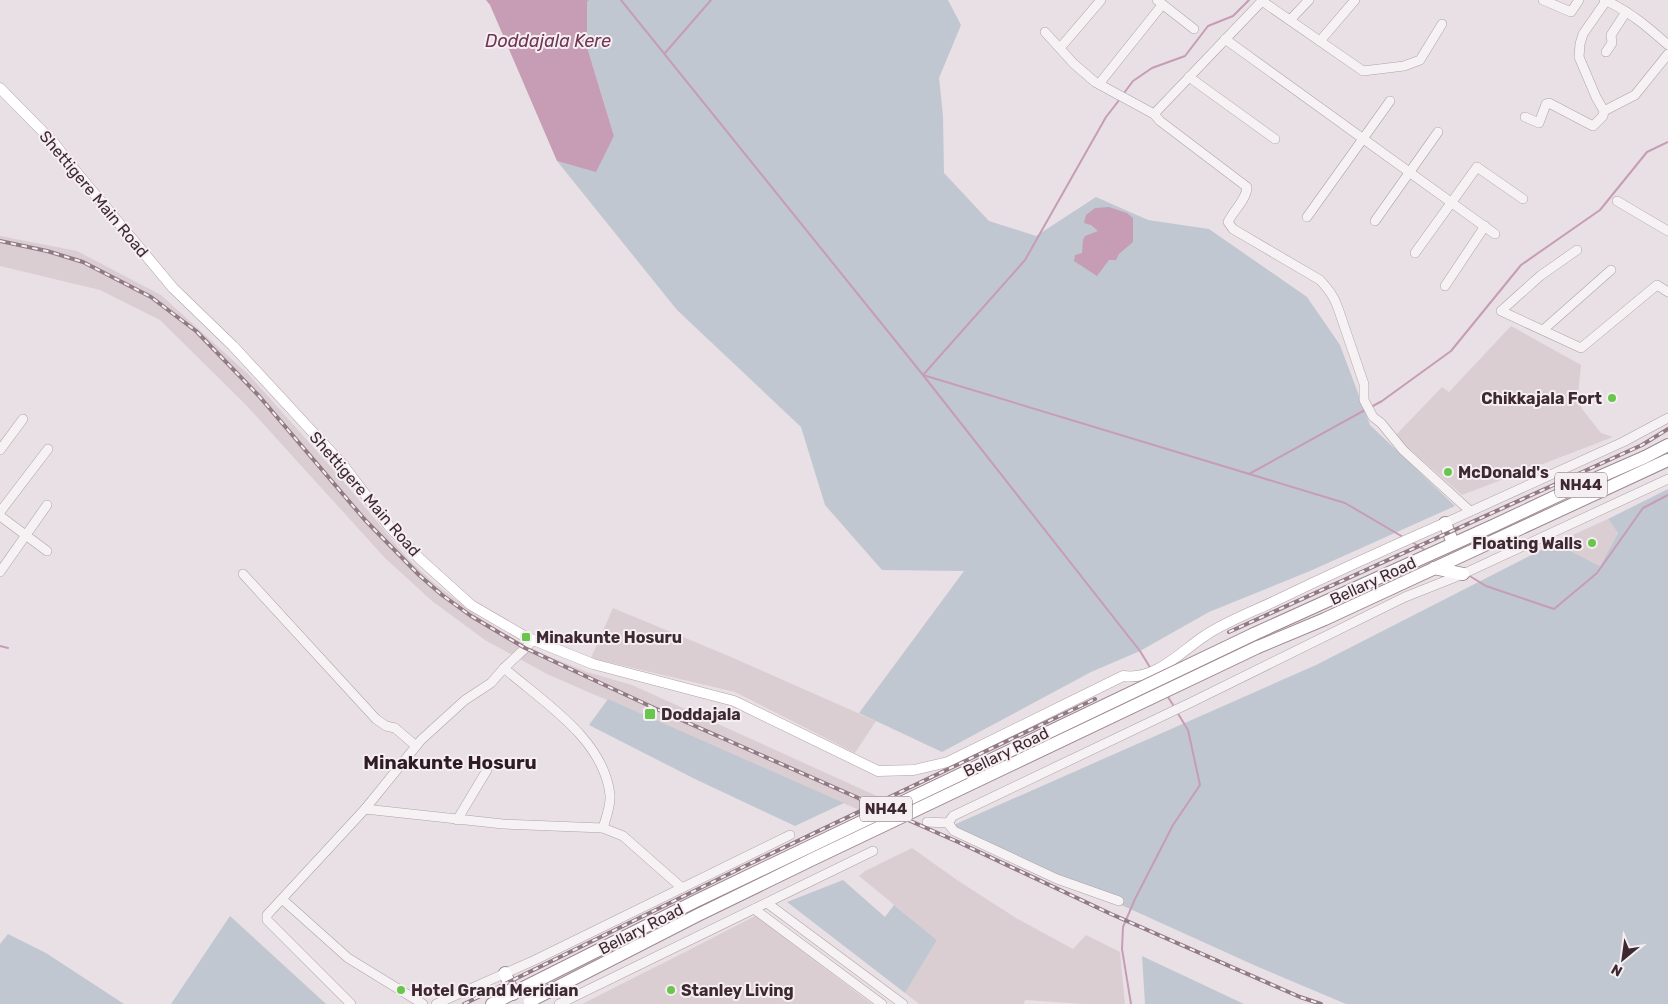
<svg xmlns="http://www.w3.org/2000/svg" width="1668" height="1004" font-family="Rubik,sans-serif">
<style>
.built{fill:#daced3}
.green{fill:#c1c7d1}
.water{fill:#c69db4}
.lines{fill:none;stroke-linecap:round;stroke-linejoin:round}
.stream{stroke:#c69db4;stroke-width:2}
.minor-casing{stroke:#aea2a8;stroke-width:10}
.major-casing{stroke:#b3a0a9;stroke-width:11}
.highway-casing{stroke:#9e8892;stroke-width:14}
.minor{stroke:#f6f2f4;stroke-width:9}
.major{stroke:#fff;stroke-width:10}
.highway{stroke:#fff;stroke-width:12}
.rail-casing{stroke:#917a84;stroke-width:4}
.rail{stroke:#f6eff2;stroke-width:2;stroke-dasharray:5.5;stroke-linecap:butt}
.highway-bridge-casing{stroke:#9e8892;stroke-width:14;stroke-linecap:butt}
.highway-bridge{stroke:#fff;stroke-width:12}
.poi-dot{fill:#68c64c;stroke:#f6eff2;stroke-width:2}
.labels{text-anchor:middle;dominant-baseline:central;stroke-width:4;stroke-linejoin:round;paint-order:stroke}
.shield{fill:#f6eff2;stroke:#75646c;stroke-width:1}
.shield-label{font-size:15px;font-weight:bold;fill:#3e2933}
.street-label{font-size:16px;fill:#3e2933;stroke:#f6eff2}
.poi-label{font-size:16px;font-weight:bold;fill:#3e2933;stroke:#f6eff2;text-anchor:start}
.water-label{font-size:18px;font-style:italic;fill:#703654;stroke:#f6eff2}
.quarter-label{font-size:19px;font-weight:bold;fill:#2f1c24;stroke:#f6eff2}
</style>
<rect width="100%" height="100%" fill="#e8e0e4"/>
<g class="built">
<path d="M0 236 77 251 161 295 249 375 338 475 409 560 435 584 480 618 511 637 543 654 587 672 632 685 890 802 866 813 547 674 485 640 432 601 385 558 246 405 160 320 100 290 0 266Z"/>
<path d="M1511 326 1581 365 1578 395 1582 409 1601 433 1613 437 1462 495 1395 436 1442 387 1449 392Z"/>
<path d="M1608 519 1618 533 1600 566 1555 543Z"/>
<path d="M613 608 731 657 876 721 855 753 735 692 591 658Z"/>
<path d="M912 848 957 880 1016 918 1073 949 1086 935 1120 952 1125 1004H1084L1025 1000 1024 1004H919L905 993 937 940 859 876 865 871Z"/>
<path d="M755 916 872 1004H582L689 950Z"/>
</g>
<g class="green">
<path d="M589 0H948L961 25 939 78 943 116 944 173 989 221 1036 236 1096 197 1148 220 1209 229 1307 297 1340 345 1370 425 1455 506 1310 571 1209 612 1140 651 1091 672 942 752 859 713 964 571 882 570 825 505 801 427 677 310 557 161 596 171 614 136 587 47V2Z"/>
<path d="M1668 489V1004H1346L1256 966 949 827 1316 665 1555 543 1600 566 1618 533 1608 519Z"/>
<path d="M608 699 844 803 795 826 695 779 589 725Z"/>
<path d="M843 880 885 917 894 905 937 940 905 993 787 902Z"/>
<path d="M230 916 326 1004H171Z"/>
<path d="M8 934 46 953 124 1004H0V944Z"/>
<path d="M1142 956 1244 1004H1145Z"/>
</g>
<g class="water">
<path d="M486 0H589L587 2V47L614 136 596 172 557 161 490 5Z"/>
<path d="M1109 207 1127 213 1133 218V242L1119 254 1116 260H1109L1097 276 1074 261 1075 255 1082 253 1083 240 1085 236 1098 231 1091 225 1084 223 1086 215 1095 208Z"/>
</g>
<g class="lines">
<g class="stream">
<path d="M621 0 923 375 1140 651 1151 669"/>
<path d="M665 53 711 0"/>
<path d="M1124 93 1133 81 1152 68 1185 56 1208 26 1233 16 1249 0"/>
<path d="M1120 99 1106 117 1025 260 923 375 1345 503 1403 537"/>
<path d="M1371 407 1382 401 1451 351 1521 265 1600 210 1647 152 1668 142"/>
<path d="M1249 474 1365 410"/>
<path d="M1412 542 1425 550"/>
<path d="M1468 575 1486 586 1554 609 1597 573 1643 508 1668 495"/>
<path d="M0 646 8 648"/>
<path d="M1168 697 1175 708"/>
<path d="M1131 1004 1122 949 1123 927 1135 899 1173 825 1200 785 1188 730 1177 712"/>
</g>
<g class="minor-casing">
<g id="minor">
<path d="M1157 0 1194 29"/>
<path d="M1263 0 1262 1 1363 71 1404 66 1420 60 1442 24"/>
<path d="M1543 0 1571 12 1579 0"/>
<path d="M1604 0C1628 10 1649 28 1668 45"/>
<path d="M1290 20 1309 0"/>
<path d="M1045 32 1074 64 1095 82 1154 114 1160 121 1247 187C1247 199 1233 211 1228 222L1233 229 1320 280C1328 289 1334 296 1338 308L1364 384V400L1373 417 1381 423 1403 450 1470 511"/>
<path d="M1225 39 1495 234"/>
<path d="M1320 41 1355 0"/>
<path d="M1060 48 1101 0"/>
<path d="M1606 52 1612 43 1611 35 1626 12"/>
<path d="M1189 77 1275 139"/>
<path d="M1099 84 1162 5"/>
<path d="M1604 111 1635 95 1668 54"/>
<path d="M1154 114 1262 1"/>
<path d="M1525 117 1539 123 1546 104 1549 103 1593 126 1603 116 1604 111 1596 97 1579 57 1580 44 1583 34 1606 1"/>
<path d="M1617 201 1668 231"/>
<path d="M1307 217 1390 101"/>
<path d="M1375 221 1438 132"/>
<path d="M1577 250 1540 276 1501 311 1581 348 1657 285 1668 292"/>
<path d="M1415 253 1477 167 1523 199"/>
<path d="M1445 286 1485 226"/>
<path d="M1543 330 1611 270"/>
<path d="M0 450 23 419"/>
<path d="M0 512 48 449"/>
<path d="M0 516 47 551"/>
<path d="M1445 523 1623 442 1668 418"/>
<path d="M0 572 47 505"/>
<path d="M243 574 376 719 386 726 395 728 416 746"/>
<path d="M534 640 504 668C543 702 604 739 610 795 611 805 606 818 603 828"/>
<path d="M365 809 421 740 465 700 491 683 504 668"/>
<path d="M457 820 487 770"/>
<path d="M927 822 948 823"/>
<path d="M282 899 348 958 423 1004"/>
<path d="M1119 901 1057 879 954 831 948 823 953 816 1192 702 1405 597 1463 574 1668 479"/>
<path d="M767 903 903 1004"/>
<path d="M754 909 882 1004"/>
<path d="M351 1004 267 920V915L365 809 503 824 603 828 623 836 682 888"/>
<path d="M436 1004 535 960 790 835"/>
<path d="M559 1004 873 851"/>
</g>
</g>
<g class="major-casing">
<path id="major" d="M0 88 54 143 73 168 173 288 233 346 343 465 389 526 420 559 471 605 526 637 593 664 734 701 878 771 914 770 948 762 1123 676C1156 681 1181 651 1206 635 1225 622 1254 611 1275 601 1331 574 1388 548 1445 523"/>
</g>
<g class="highway-casing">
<g id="highway">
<path d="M1445 523 1453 543"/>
<path d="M1434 568 1463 574"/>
<path d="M1254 634 1495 525 1565 492 1645 457 1668 445"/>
<path d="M1258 647 1325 619 1668 460"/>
<path d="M505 973 513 994"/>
<path d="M492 1004 521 989"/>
</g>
</g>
<use href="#minor" class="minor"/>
<use href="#major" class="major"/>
<use href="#highway" class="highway"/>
<g class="rail-casing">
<g id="rail">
<path d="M0 241 47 251 83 262 151 297 176 316 196 331 259 396 365 520 419 575 442 595 471 616 525 648 652 707 958 842 1111 914 1300 997 1321 1004"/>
<path d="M1229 632 1642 445 1668 429"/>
<path d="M464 1004 741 868 1095 699"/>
</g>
</g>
<use href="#rail" class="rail"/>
<g class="highway-bridge-casing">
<g id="highway-bridge">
<path d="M521 989 696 901 1254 634"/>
<path d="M530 1001 698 915 815 858 1258 647"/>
</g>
</g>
<use href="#highway-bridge" class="highway-bridge"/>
</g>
<g class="poi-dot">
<circle cx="1612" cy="398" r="5"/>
<circle cx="1448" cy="472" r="5"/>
<circle cx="1592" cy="543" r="5"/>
<rect x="521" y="632" width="10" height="10" rx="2.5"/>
<rect x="644" y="708" width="12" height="12" rx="2.5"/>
<circle cx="401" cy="990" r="5"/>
<circle cx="671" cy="990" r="5"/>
</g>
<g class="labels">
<g class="shield">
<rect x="1555" y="472.5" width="52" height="25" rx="4"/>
<rect x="860" y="796.5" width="52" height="25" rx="4"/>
</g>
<g class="shield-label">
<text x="1581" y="485">NH44</text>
<text x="886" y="809">NH44</text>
</g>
<g class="street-label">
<text transform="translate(94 194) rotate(50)">Shettigere Main Road</text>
<text transform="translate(365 494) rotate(49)">Shettigere Main Road</text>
<text transform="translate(1373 581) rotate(-25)">Bellary Road</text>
<text transform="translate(1006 752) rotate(-26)">Bellary Road</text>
<text transform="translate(641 929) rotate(-27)">Bellary Road</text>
</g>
<g class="poi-label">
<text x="1602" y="398" text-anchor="end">Chikkajala Fort</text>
<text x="1458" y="472">McDonald's</text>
<text x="1582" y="543" text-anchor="end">Floating Walls</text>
<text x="536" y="637">Minakunte Hosuru</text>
<text x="661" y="714">Doddajala</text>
<text x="411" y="990">Hotel Grand Meridian</text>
<text x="681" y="990">Stanley Living</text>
</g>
<g class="water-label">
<text x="548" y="41">Doddajala Kere</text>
</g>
<g class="quarter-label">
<text x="450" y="762">Minakunte Hosuru</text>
</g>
</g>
<g transform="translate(1623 959) rotate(209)" stroke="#f6eff2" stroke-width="4" paint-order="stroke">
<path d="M0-4L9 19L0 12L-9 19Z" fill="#3e2933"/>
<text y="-8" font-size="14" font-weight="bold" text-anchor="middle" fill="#3e2933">N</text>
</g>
</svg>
